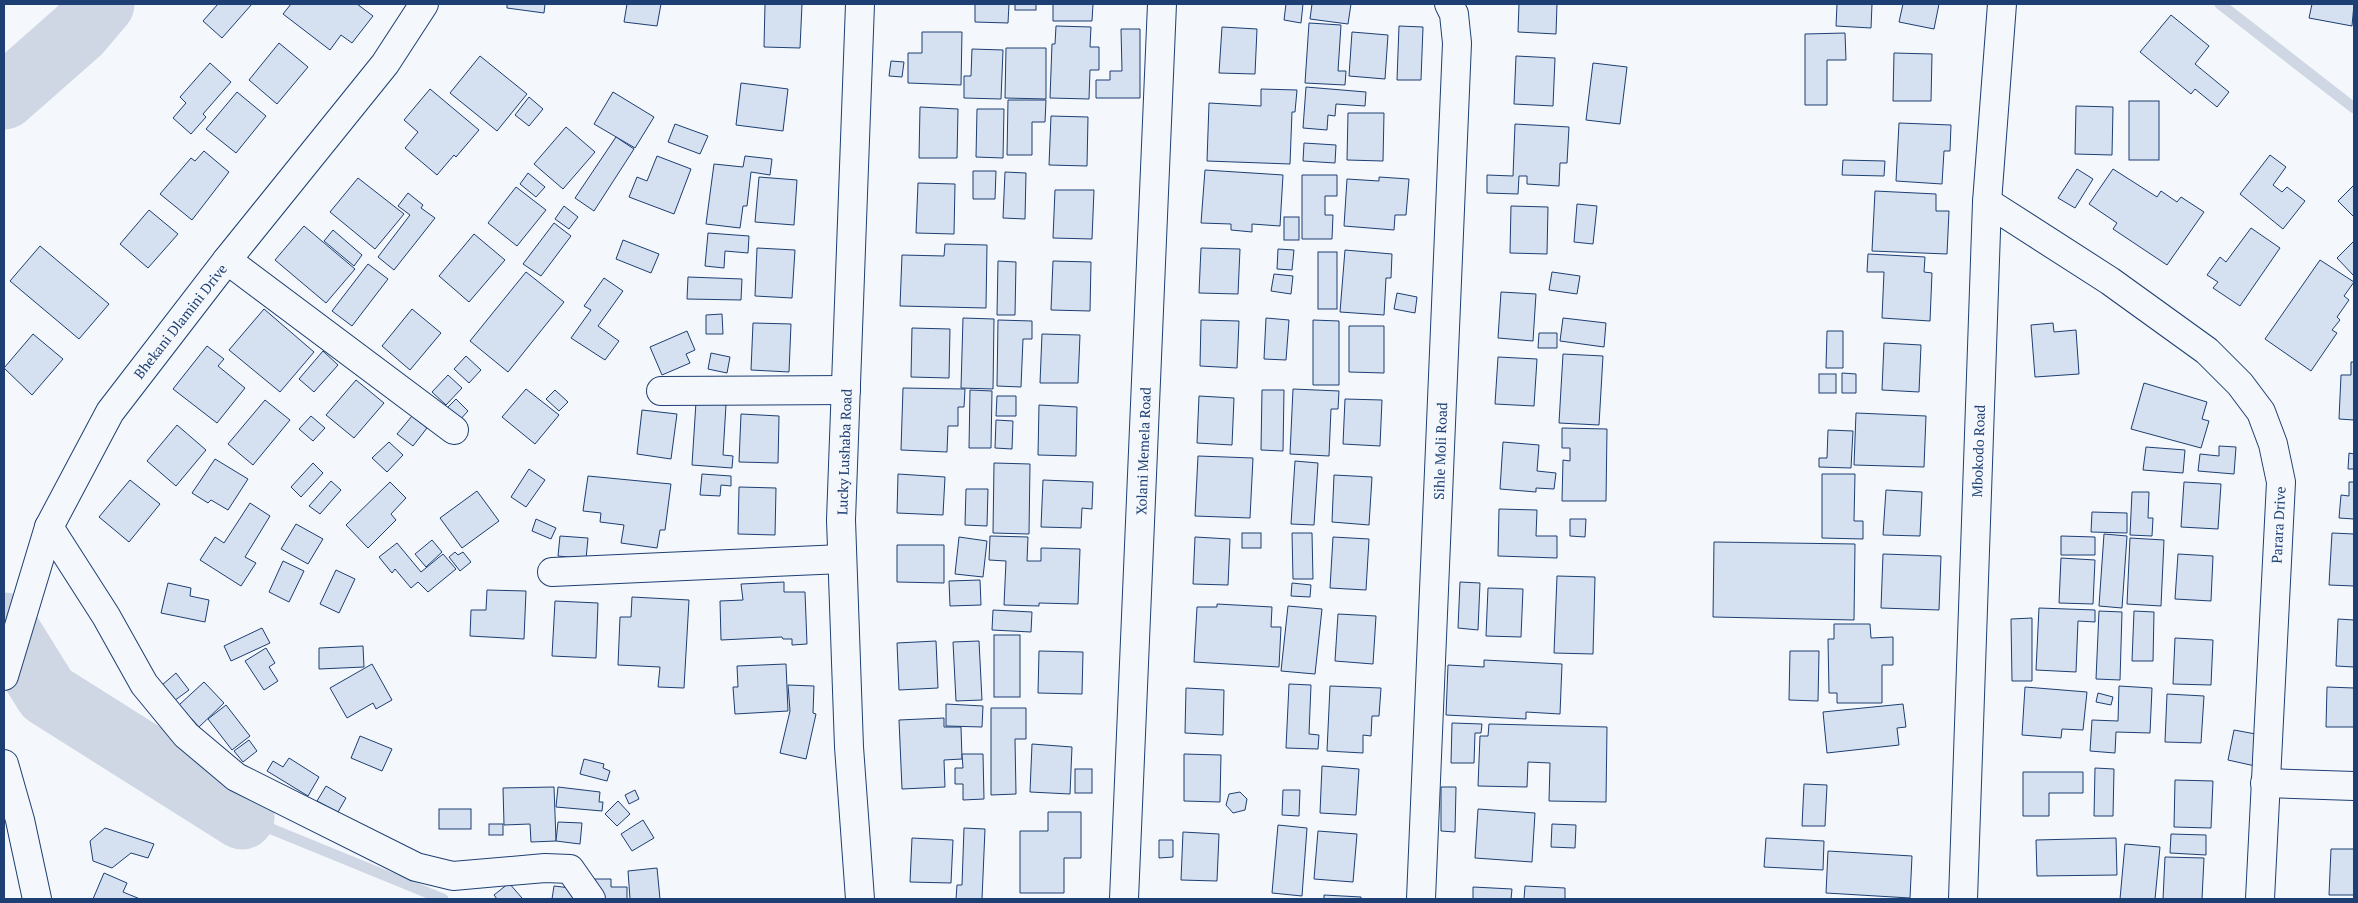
<svg xmlns="http://www.w3.org/2000/svg" width="2358" height="903" font-family="'PT Serif',serif">
<style>
.lines{fill:none;stroke-linecap:round;stroke-linejoin:round}
.stream{stroke:#cfd7e4;stroke-width:11}
.river{stroke:#cfd7e4;stroke-width:65}
.building{fill:#d5e0f0;stroke:#1d3f73}
.street-casing{stroke:#1d3f73;stroke-width:30}
.street{stroke:#f4f7fb;stroke-width:28}
.labels{text-anchor:middle;dominant-baseline:central;stroke-width:4;stroke-linejoin:round;paint-order:stroke}
.street-label{font-size:14px;fill:#1d3f73;stroke:#f4f7fb}
</style>
<rect width="100%" height="100%" fill="#f4f7fb"/>
<g class="lines">
<g class="stream">
<path d="M2220 4 2354 108"/>
<path d="M242 817 443 899"/>
</g>
<g class="river">
<path d="M4 97 79 31 102 4"/>
<path d="M4 625 47 694 242 817"/>
</g>
</g>
<g class="building">
<path d="M218 4H252L222 38 203 21Z"/>
<path d="M291 4H357L373 16 352 43 341 35 330 50 283 14Z"/>
<path d="M507 4H545L544 13 507 8Z"/>
<path d="M627 4H661L657 26 624 22Z"/>
<path d="M765 4H802L800 48 764 47Z"/>
<path d="M975 4H1009L1008 23 975 22Z"/>
<rect x="1015" y="4" width="21" height="6"/>
<path d="M1053 4H1093L1092 21H1053Z"/>
<path d="M1286 4H1303L1301 23 1284 20Z"/>
<path d="M1312 4H1351L1348 24 1310 19Z"/>
<path d="M1519 4H1557L1556 34 1518 32Z"/>
<path d="M1837 4H1872L1871 28 1836 26Z"/>
<path d="M1903 4H1939L1934 29 1899 22Z"/>
<path d="M2312 4H2354L2352 26 2309 18Z"/>
<path d="M2171 15 2209 46 2195 64 2229 92 2217 107 2195 89 2191 94 2140 52Z"/>
<path d="M1309 23 1341 25 1338 71H1346L1345 85 1305 83Z"/>
<path d="M1056 26 1091 27 1090 47H1099V70H1090L1089 99 1050 98 1052 44H1055Z"/>
<path d="M1399 26 1423 27 1421 80H1397Z"/>
<path d="M1222 27 1257 29 1255 74 1219 73Z"/>
<path d="M1121 29H1140V98H1096V80H1110V71H1122Z"/>
<path d="M922 32H962L961 85 908 83V53H922Z"/>
<path d="M1352 32 1388 35 1385 79 1349 76Z"/>
<path d="M1845 33 1846 60H1827V105H1805V34Z"/>
<path d="M279 43 308 67 277 104 249 80Z"/>
<path d="M1006 48H1046V99L1005 98Z"/>
<path d="M972 49 1003 50 1001 99 964 98V76H971Z"/>
<path d="M1894 53 1932 54 1931 101H1893Z"/>
<path d="M480 56 527 94 497 131 450 93Z"/>
<path d="M1516 56 1555 58 1553 106 1514 104Z"/>
<path d="M891 61 904 62 902 77 889 76Z"/>
<path d="M210 63 231 82 203 114 206 117 191 134 173 118 186 103 180 97Z"/>
<path d="M1593 63 1627 67 1620 124 1586 120Z"/>
<path d="M741 83 788 89 783 131 736 125Z"/>
<path d="M1306 87 1366 92 1365 106 1336 104 1335 116 1328 115 1327 130 1303 128Z"/>
<path d="M430 89 479 130 456 157 454 155 437 175 405 148 418 132 404 120Z"/>
<path d="M1261 89 1297 90 1295 112H1292L1290 164 1207 161 1209 103 1261 106Z"/>
<path d="M237 92 266 116 236 153 206 129Z"/>
<path d="M613 92 654 117 635 148 594 124Z"/>
<path d="M529 97 543 109 529 126 515 115Z"/>
<path d="M1008 100H1046L1045 122H1032V155H1007Z"/>
<rect x="2129" y="101" width="30" height="59"/>
<path d="M2076 106 2113 107 2112 155 2075 154Z"/>
<path d="M920 107 958 109 957 158H919Z"/>
<path d="M977 109H1004L1003 158 976 157Z"/>
<path d="M1348 113H1384L1383 161 1347 160Z"/>
<path d="M1051 116 1088 117 1087 166 1049 165Z"/>
<path d="M1899 123 1951 125 1950 151H1944L1942 184 1896 181Z"/>
<path d="M675 124 708 136 700 154 668 142Z"/>
<path d="M1515 124 1569 127 1567 163H1560L1559 186 1527 184V176H1519L1518 194 1487 193V175L1513 176Z"/>
<path d="M566 127 595 152 563 189 534 164Z"/>
<path d="M616 137 634 149 594 211 575 198Z"/>
<path d="M1304 143 1336 145 1335 163 1303 161Z"/>
<path d="M204 151 229 172 192 220 160 194 191 158 195 161Z"/>
<path d="M2270 155 2286 167 2273 185 2282 192 2287 187 2305 201 2283 229 2240 194Z"/>
<path d="M657 156 691 169 674 214 629 197 637 177 647 181Z"/>
<path d="M745 156 772 159 770 175 751 172 747 206H743L740 228 706 224 714 164 743 167Z"/>
<path d="M1843 160 1885 161 1884 176 1842 175Z"/>
<path d="M2077 169 2093 179 2075 208 2058 198Z"/>
<path d="M2113 169 2157 197 2161 191 2177 202 2181 197 2204 212 2167 265 2113 229 2117 223 2089 204Z"/>
<path d="M1205 170 1283 175 1280 226 1252 224V232L1231 230V224L1201 223Z"/>
<path d="M973 171H996L995 199H973Z"/>
<path d="M1005 172 1026 173 1025 219 1003 218Z"/>
<path d="M528 173 545 187 536 197 520 184Z"/>
<path d="M1302 175H1337V196H1325V215H1333L1332 239H1302Z"/>
<path d="M759 177 797 180 794 225 755 222Z"/>
<path d="M1379 177 1409 179 1406 215H1395L1394 230 1344 226 1347 179 1379 181Z"/>
<path d="M358 178 404 214 375 249 330 212Z"/>
<path d="M918 183 955 184 954 234 916 233Z"/>
<path d="M2354 185V217L2338 201Z"/>
<path d="M516 187 546 210 517 246 488 223Z"/>
<path d="M1055 190H1094L1092 239 1053 238Z"/>
<path d="M1875 191 1936 194V211H1949L1947 254 1872 251Z"/>
<path d="M408 193 423 205 421 208 435 218 394 270 378 257 410 215 398 206Z"/>
<path d="M1577 204 1597 206 1593 244 1574 242Z"/>
<path d="M564 206 578 217 569 229 555 219Z"/>
<path d="M1511 206 1548 207 1547 254 1510 253Z"/>
<path d="M149 210 178 234 148 268 120 244Z"/>
<rect x="1284" y="217" width="15" height="23"/>
<path d="M554 223 571 236 541 276 523 264Z"/>
<path d="M304 226 355 269 326 303 275 260Z"/>
<path d="M2251 228 2280 248 2240 306 2213 288 2218 282 2207 275 2220 257 2226 262Z"/>
<path d="M333 230 362 255 354 266 324 241Z"/>
<path d="M708 233 749 236 748 253 725 251 724 268 705 266Z"/>
<path d="M474 234 505 260 469 302 439 276Z"/>
<path d="M623 240 659 254 651 273 616 259Z"/>
<path d="M2354 241V276L2337 258Z"/>
<path d="M945 244 987 245 986 308 900 306 902 255 944 256Z"/>
<path d="M40 246 109 304 79 339 10 281Z"/>
<path d="M757 248 795 250 792 298 755 296Z"/>
<path d="M1201 248 1240 249 1238 294 1199 293Z"/>
<path d="M1278 249 1294 250 1292 270 1277 269Z"/>
<path d="M1345 250 1392 254 1391 278H1386L1384 315 1340 312Z"/>
<rect x="1318" y="252" width="19" height="57"/>
<path d="M1868 254 1925 257 1924 272 1932 273 1930 321 1882 318 1884 272H1867Z"/>
<path d="M2320 260 2354 282 2344 296 2349 300 2337 317 2340 320 2332 330 2337 333 2311 371 2265 339Z"/>
<path d="M998 261 1016 262 1015 315H997Z"/>
<path d="M1053 261 1091 262 1090 311 1051 310Z"/>
<path d="M368 264 388 279 352 326 332 311Z"/>
<path d="M526 272 564 302 508 372 470 341Z"/>
<path d="M1552 272 1580 276 1577 294 1549 290Z"/>
<path d="M1274 274 1293 276 1291 294 1271 291Z"/>
<path d="M688 277 742 279 741 300 687 299Z"/>
<path d="M604 278 623 291 598 326 619 341 605 360 571 338 591 310 584 306Z"/>
<path d="M1501 292 1536 294 1533 341 1498 338Z"/>
<path d="M1397 293 1417 297 1415 313 1394 309Z"/>
<path d="M264 309 314 352 280 392 229 350Z"/>
<path d="M412 309 441 333 410 370 382 346Z"/>
<path d="M722 314 723 334H706V315Z"/>
<path d="M963 318 994 319 993 389 961 388Z"/>
<path d="M1266 318 1289 320 1286 360 1264 359Z"/>
<path d="M1563 318 1606 323 1604 347 1560 341Z"/>
<path d="M998 320 1032 321V339H1023L1021 387 997 386Z"/>
<path d="M1201 320 1239 321 1237 368 1200 366Z"/>
<path d="M1313 320 1339 321V385H1313Z"/>
<path d="M753 323 791 324 789 372 751 370Z"/>
<path d="M2053 323 2054 332 2076 330 2079 374 2035 377 2031 325Z"/>
<path d="M1349 326H1384V373L1349 372Z"/>
<path d="M912 328 950 329 949 378 911 377Z"/>
<path d="M687 331 695 350 686 354 690 363 662 375 650 347Z"/>
<path d="M1827 331H1843V368H1826Z"/>
<path d="M1539 333H1557V348H1538Z"/>
<path d="M33 334 63 359 32 395 4 368Z"/>
<path d="M1042 334 1080 335 1078 383H1040Z"/>
<path d="M1884 343 1921 345 1919 392 1882 390Z"/>
<path d="M207 346 224 359 218 366 245 388 217 423 173 389Z"/>
<path d="M323 351 338 365 314 392 299 379Z"/>
<path d="M711 353 730 357 727 373 708 369Z"/>
<path d="M1563 354 1603 356 1599 425 1559 423Z"/>
<path d="M466 356 481 370 469 383 454 369Z"/>
<path d="M1498 357 1537 359 1534 406 1495 404Z"/>
<path d="M2351 362H2354V420L2339 419 2341 375H2351Z"/>
<path d="M1842 373 1856 374V393H1842Z"/>
<rect x="1819" y="374" width="17" height="19"/>
<path d="M448 375 462 388 446 405 432 392Z"/>
<path d="M356 380 384 403 354 438 326 415Z"/>
<path d="M2144 383 2207 402 2202 419 2209 421 2201 448 2131 429Z"/>
<path d="M903 388 965 389 964 407H958V426H948L947 452 901 450Z"/>
<path d="M526 389 559 415 535 444 502 417Z"/>
<path d="M1293 389 1339 391 1338 409H1331L1329 456 1290 454Z"/>
<path d="M555 390 568 402 559 411 546 399Z"/>
<path d="M970 390 992 391 991 448H969Z"/>
<path d="M1262 390H1284L1283 451 1261 450Z"/>
<path d="M997 396H1016V416H996Z"/>
<path d="M1199 396 1234 398 1232 445 1197 443Z"/>
<path d="M456 399 468 411 458 422 445 410Z"/>
<path d="M1345 399 1382 400 1380 446 1343 444Z"/>
<path d="M265 400 290 420 253 465 228 444Z"/>
<path d="M696 402 726 405 723 455 733 456 732 468 692 465Z"/>
<path d="M1039 405 1077 407 1076 456 1038 455Z"/>
<path d="M642 410 677 414 671 459 637 454Z"/>
<path d="M1856 413 1926 416 1924 467 1854 465Z"/>
<path d="M741 414 779 416 778 463 739 462Z"/>
<path d="M311 416 325 428 313 441 299 429Z"/>
<path d="M412 416 427 428 413 446 397 434Z"/>
<path d="M996 420 1013 421 1012 449 995 448Z"/>
<path d="M177 425 206 450 176 486 147 461Z"/>
<path d="M1562 428 1607 429 1606 501H1562L1563 460 1570 461V448H1562Z"/>
<path d="M1828 430 1853 431 1851 468 1819 467V458H1827Z"/>
<path d="M389 442 403 455 387 472 372 458Z"/>
<path d="M1503 442 1539 445 1537 471 1556 473 1554 489 1536 488V492L1500 489Z"/>
<path d="M2219 446 2236 447 2234 474 2198 471 2200 454 2219 456Z"/>
<path d="M2146 447 2185 450 2183 473 2143 470Z"/>
<path d="M2349 453 2354 454V469H2348Z"/>
<path d="M1198 456 1253 458 1250 518 1195 516Z"/>
<path d="M215 459 248 479 228 510 211 500 208 503 192 493Z"/>
<path d="M1295 461 1318 463 1314 525 1291 524Z"/>
<path d="M313 463 323 473 301 497 291 487Z"/>
<path d="M994 463 1030 464 1029 534 993 533Z"/>
<path d="M529 469 545 480 526 507 511 497Z"/>
<path d="M702 474 731 476V486L721 485 720 496 700 495Z"/>
<path d="M898 474 945 477 943 515 897 513Z"/>
<path d="M1822 474H1855L1854 521H1863V539L1822 538Z"/>
<path d="M1334 475 1372 477 1369 525 1332 522Z"/>
<path d="M588 476 671 484 665 530H660L657 548 621 543 624 525 600 522 601 513 583 511Z"/>
<path d="M130 480 160 504 129 542 99 517Z"/>
<path d="M1043 480 1093 482 1092 509 1082 508 1081 528 1041 527Z"/>
<path d="M331 481 341 490 320 514 309 506Z"/>
<path d="M390 482 406 498 391 514 396 520 368 548 346 525Z"/>
<path d="M2184 482 2221 484 2218 529 2181 527Z"/>
<path d="M2349 482H2354V519L2339 518 2341 495 2349 496Z"/>
<path d="M739 487 776 488 775 535 738 534Z"/>
<path d="M966 489H988L987 526 965 525Z"/>
<path d="M1886 490 1922 492 1920 536 1883 535Z"/>
<path d="M477 491 499 521 462 548 440 518Z"/>
<path d="M2132 492H2149L2148 518H2153L2152 536 2130 535Z"/>
<path d="M250 503 270 516 245 557 256 563 241 586 200 560 215 537 224 543Z"/>
<path d="M1499 509 1537 510 1536 536H1557V558L1498 556Z"/>
<path d="M2092 512 2127 513V533L2091 532Z"/>
<path d="M536 519 556 528 551 539 532 531Z"/>
<path d="M1570 519H1586L1585 537 1570 536Z"/>
<path d="M296 524 323 539 308 564 281 549Z"/>
<rect x="1242" y="533" width="19" height="15"/>
<path d="M1292 533H1312L1313 579H1293Z"/>
<path d="M2332 533 2354 534V586L2329 585Z"/>
<path d="M2104 534 2127 536 2122 608 2099 606Z"/>
<path d="M560 536 588 538 586 559 558 556Z"/>
<path d="M990 536 1028 537 1027 561H1041V548L1080 549 1078 604 1039 603V606L1004 605 1006 561 989 560Z"/>
<path d="M2061 536 2095 537V555H2061Z"/>
<path d="M959 537 987 541 983 577 955 574Z"/>
<path d="M1195 537 1230 539 1228 585 1193 584Z"/>
<path d="M1333 537 1369 539 1366 590 1330 588Z"/>
<path d="M2130 538 2164 540 2161 606 2127 604Z"/>
<path d="M432 540 442 552 426 567 415 554Z"/>
<path d="M1714 542 1855 544 1854 620 1713 617Z"/>
<path d="M397 543 421 572 443 554 456 569 428 592 418 582 411 588 395 569 392 573 379 557Z"/>
<path d="M897 545H944V583L897 582Z"/>
<path d="M455 552 458 555 463 552 471 562 460 571 449 557Z"/>
<path d="M1883 554 1941 556 1939 610 1881 608Z"/>
<path d="M2178 554 2213 556 2211 601 2175 599Z"/>
<path d="M2061 558 2095 560 2093 604 2059 603Z"/>
<path d="M283 561 304 571 289 602 269 592Z"/>
<path d="M336 570 355 579 339 613 320 604Z"/>
<path d="M1557 576 1595 577 1593 654 1554 653Z"/>
<path d="M980 580 981 605 950 606 949 581Z"/>
<path d="M784 582V592H805L807 644 792 645V639H783L782 637 721 640 720 601 743 600 741 584Z"/>
<path d="M1460 582 1480 583 1478 630 1458 628Z"/>
<path d="M168 583 191 588 190 596 209 600 205 622 161 613Z"/>
<path d="M1292 583 1311 585 1310 597 1291 596Z"/>
<path d="M1488 588 1523 589 1521 637 1486 636Z"/>
<path d="M487 590 526 591 524 639 470 636 471 610H486Z"/>
<path d="M632 597 689 600 684 688 658 687 660 667 618 665 620 617H631Z"/>
<path d="M555 601 598 603 596 658 552 656Z"/>
<path d="M1217 604 1272 607 1271 627H1281L1279 667 1194 662 1197 607H1217Z"/>
<path d="M1288 606 1322 609 1315 674 1281 671Z"/>
<path d="M2039 608 2095 610V622L2078 621 2076 672 2036 670Z"/>
<path d="M993 610 1032 612 1031 632 992 630Z"/>
<path d="M2099 611 2122 612 2120 680 2096 679Z"/>
<path d="M2134 611 2154 612 2153 661H2132Z"/>
<path d="M1338 614 1376 616 1373 664 1335 661Z"/>
<path d="M2032 618V681H2012L2011 619Z"/>
<path d="M2338 619 2354 620V667L2336 666Z"/>
<path d="M1834 624H1870L1871 638 1893 637V665H1882V703H1837V693H1829L1828 639H1834Z"/>
<path d="M262 628 270 643 231 661 224 646Z"/>
<rect x="994" y="635" width="26" height="62"/>
<path d="M2175 638 2213 640 2211 685 2173 684Z"/>
<path d="M936 641 938 688 899 690 897 643Z"/>
<path d="M979 641 982 700 956 701 953 642Z"/>
<path d="M363 646 364 667 319 669V648Z"/>
<path d="M266 648 275 663 269 667 278 681 264 690 245 661Z"/>
<path d="M1039 651 1083 652 1082 694 1038 693Z"/>
<path d="M1790 651H1819L1818 701 1789 700Z"/>
<path d="M1484 660 1562 664 1560 714 1526 712V719L1446 715 1448 665 1484 667Z"/>
<path d="M372 664 392 700 376 709 373 703 347 718 330 688Z"/>
<path d="M786 664 788 711 735 714 733 687H738L737 666Z"/>
<path d="M176 673 189 690 174 701 162 685Z"/>
<path d="M204 682 224 703 199 727 179 705Z"/>
<path d="M1289 684 1311 685 1309 734 1319 735 1318 749 1286 748Z"/>
<path d="M788 685 814 686 813 713 816 714 806 759 780 753 790 711Z"/>
<path d="M1330 686 1381 688 1379 716H1372L1371 736 1363 735V753L1327 751Z"/>
<path d="M2119 686 2152 688 2150 733 2116 732 2115 753 2090 751 2092 720 2118 721Z"/>
<path d="M2025 687 2087 692 2083 730 2062 729 2061 738 2022 735Z"/>
<path d="M2327 687 2354 688V727H2326Z"/>
<path d="M1186 688 1224 690 1223 735 1185 733Z"/>
<path d="M2098 693 2113 697 2111 705 2096 702Z"/>
<path d="M2167 694 2204 696 2201 743 2165 742Z"/>
<path d="M946 704 983 706 982 727 946 726Z"/>
<path d="M1903 704 1906 727 1897 728 1899 745 1827 753 1823 712Z"/>
<path d="M226 705 250 736 232 750 208 719Z"/>
<path d="M991 708H1026V739H1015L1016 794 991 795Z"/>
<path d="M944 718V727H961L962 759 944 760 945 787 902 789 899 720Z"/>
<path d="M1452 723 1482 724 1481 733H1475L1474 763H1451Z"/>
<path d="M1489 724 1607 727 1606 802 1549 801 1550 763 1528 762 1527 787 1478 786 1480 736H1488Z"/>
<path d="M2234 730 2261 735 2255 766 2228 760Z"/>
<path d="M360 736 392 749 382 771 351 758Z"/>
<path d="M249 740 257 751 243 762 234 751Z"/>
<path d="M1032 744 1072 747 1070 794 1030 792Z"/>
<path d="M962 754H983L984 799 963 800V784H955V768H963Z"/>
<path d="M1184 754 1221 755 1220 802 1184 801Z"/>
<path d="M289 758 319 777 308 796 267 771 273 761 283 767Z"/>
<path d="M584 759 604 764 603 768 610 771 607 781 580 774Z"/>
<path d="M1322 766 1359 769 1356 815 1320 813Z"/>
<path d="M2095 768 2114 769 2113 816H2094Z"/>
<rect x="1075" y="769" width="17" height="24"/>
<path d="M2023 772H2083V793H2049V816H2023Z"/>
<path d="M2175 780 2213 781 2211 828 2174 827Z"/>
<path d="M1804 784 1827 785 1825 826H1802Z"/>
<path d="M326 786 346 798 338 812 317 801Z"/>
<path d="M554 787 556 841 531 842 530 824 504 825 503 788Z"/>
<path d="M558 787 600 792 599 802H603L602 811 556 807Z"/>
<path d="M1441 787H1456L1455 832 1441 831Z"/>
<path d="M635 790 639 799 629 804 625 795Z"/>
<path d="M1283 790H1300L1299 816 1282 815Z"/>
<path d="M1240 792 1247 799 1245 810 1233 813 1226 805 1229 794Z"/>
<path d="M618 801 630 814 617 826 605 814Z"/>
<rect x="439" y="809" width="32" height="20"/>
<path d="M1478 809 1535 813 1532 862 1475 858Z"/>
<path d="M1048 812H1081V858H1064V893H1020V831H1048Z"/>
<path d="M643 820 654 838 632 851 621 834Z"/>
<path d="M558 822 582 823 580 844 556 841Z"/>
<rect x="489" y="824" width="14" height="11"/>
<path d="M1552 824 1576 825 1575 848 1551 847Z"/>
<path d="M1278 825 1307 828 1302 896 1272 893Z"/>
<path d="M105 828 154 844 148 858 131 853 112 868 93 861 90 841Z"/>
<path d="M964 828 985 829 982 899H956L957 885H962Z"/>
<path d="M1318 831 1357 834 1353 882 1314 879Z"/>
<path d="M1183 832 1219 834 1217 881 1181 880Z"/>
<path d="M2171 834 2206 835V855L2170 853Z"/>
<path d="M912 838 953 840 951 883 910 882Z"/>
<path d="M1766 838 1824 841 1823 870 1764 867Z"/>
<path d="M2116 838 2117 875 2037 876 2036 840Z"/>
<path d="M1159 840H1173V857L1159 858Z"/>
<path d="M2125 844 2160 847 2155 899H2120Z"/>
<path d="M2331 849H2354V895H2329Z"/>
<path d="M1828 851 1912 856 1910 898 1826 893Z"/>
<path d="M2165 857 2204 858 2202 899H2163Z"/>
<path d="M657 868 660 899H630L628 871Z"/>
<path d="M104 873 127 883 123 892 140 899H93Z"/>
<path d="M594 879H611V887H627V899H594Z"/>
<path d="M509 883 522 898 520 899H497L494 895Z"/>
<path d="M554 886 579 889 578 899H552Z"/>
<path d="M1525 886 1565 888V899H1524Z"/>
<path d="M1473 887 1512 889 1511 899H1473Z"/>
<path d="M1324 895 1361 897V899H1324Z"/>
</g>
<g class="lines">
<g class="street-casing">
<g id="street">
<path d="M860 4 841 520 849 747 860 899"/>
<path d="M1987 202 2110 281 2207 351 2240 384 2261 412 2273 444 2281 482 2260 899"/>
<path d="M227 260 454 430"/>
<path d="M661 391 846 390"/>
<path d="M49 527 106 616 144 684 186 735 236 777 416 867 453 876 545 868 570 869 591 899"/>
<path d="M552 572 842 559"/>
<path d="M4 676 49 527 110 412 227 260 385 64 424 4"/>
<path d="M4 764 20 820 37 899"/>
<path d="M2265 783 2354 786"/>
<path d="M1124 899 1162 4"/>
<path d="M1421 899 1457 43 1454 14 1449 4"/>
<path d="M1963 899 1987 202 2002 4"/>
</g>
</g>
<use href="#street" class="street"/>
</g>
<g class="labels">
<g class="street-label">
<text transform="translate(180 321) rotate(-52)">Bhekani Dlamini Drive</text>
<text transform="translate(1143 451) rotate(-88)">Xolani Memela Road</text>
<text transform="translate(1440 451) rotate(-88)">Sihle Moli Road</text>
<text transform="translate(1978 451) rotate(-88)">Mbokodo Road</text>
<text transform="translate(844 452) rotate(-88)">Lucky Lushaba Road</text>
<text transform="translate(2278 525) rotate(-87)">Parara Drive</text>
</g>
</g>
<rect width="2358" height="903" fill="none" stroke="#1d3f73" stroke-width="10"/>
</svg>
